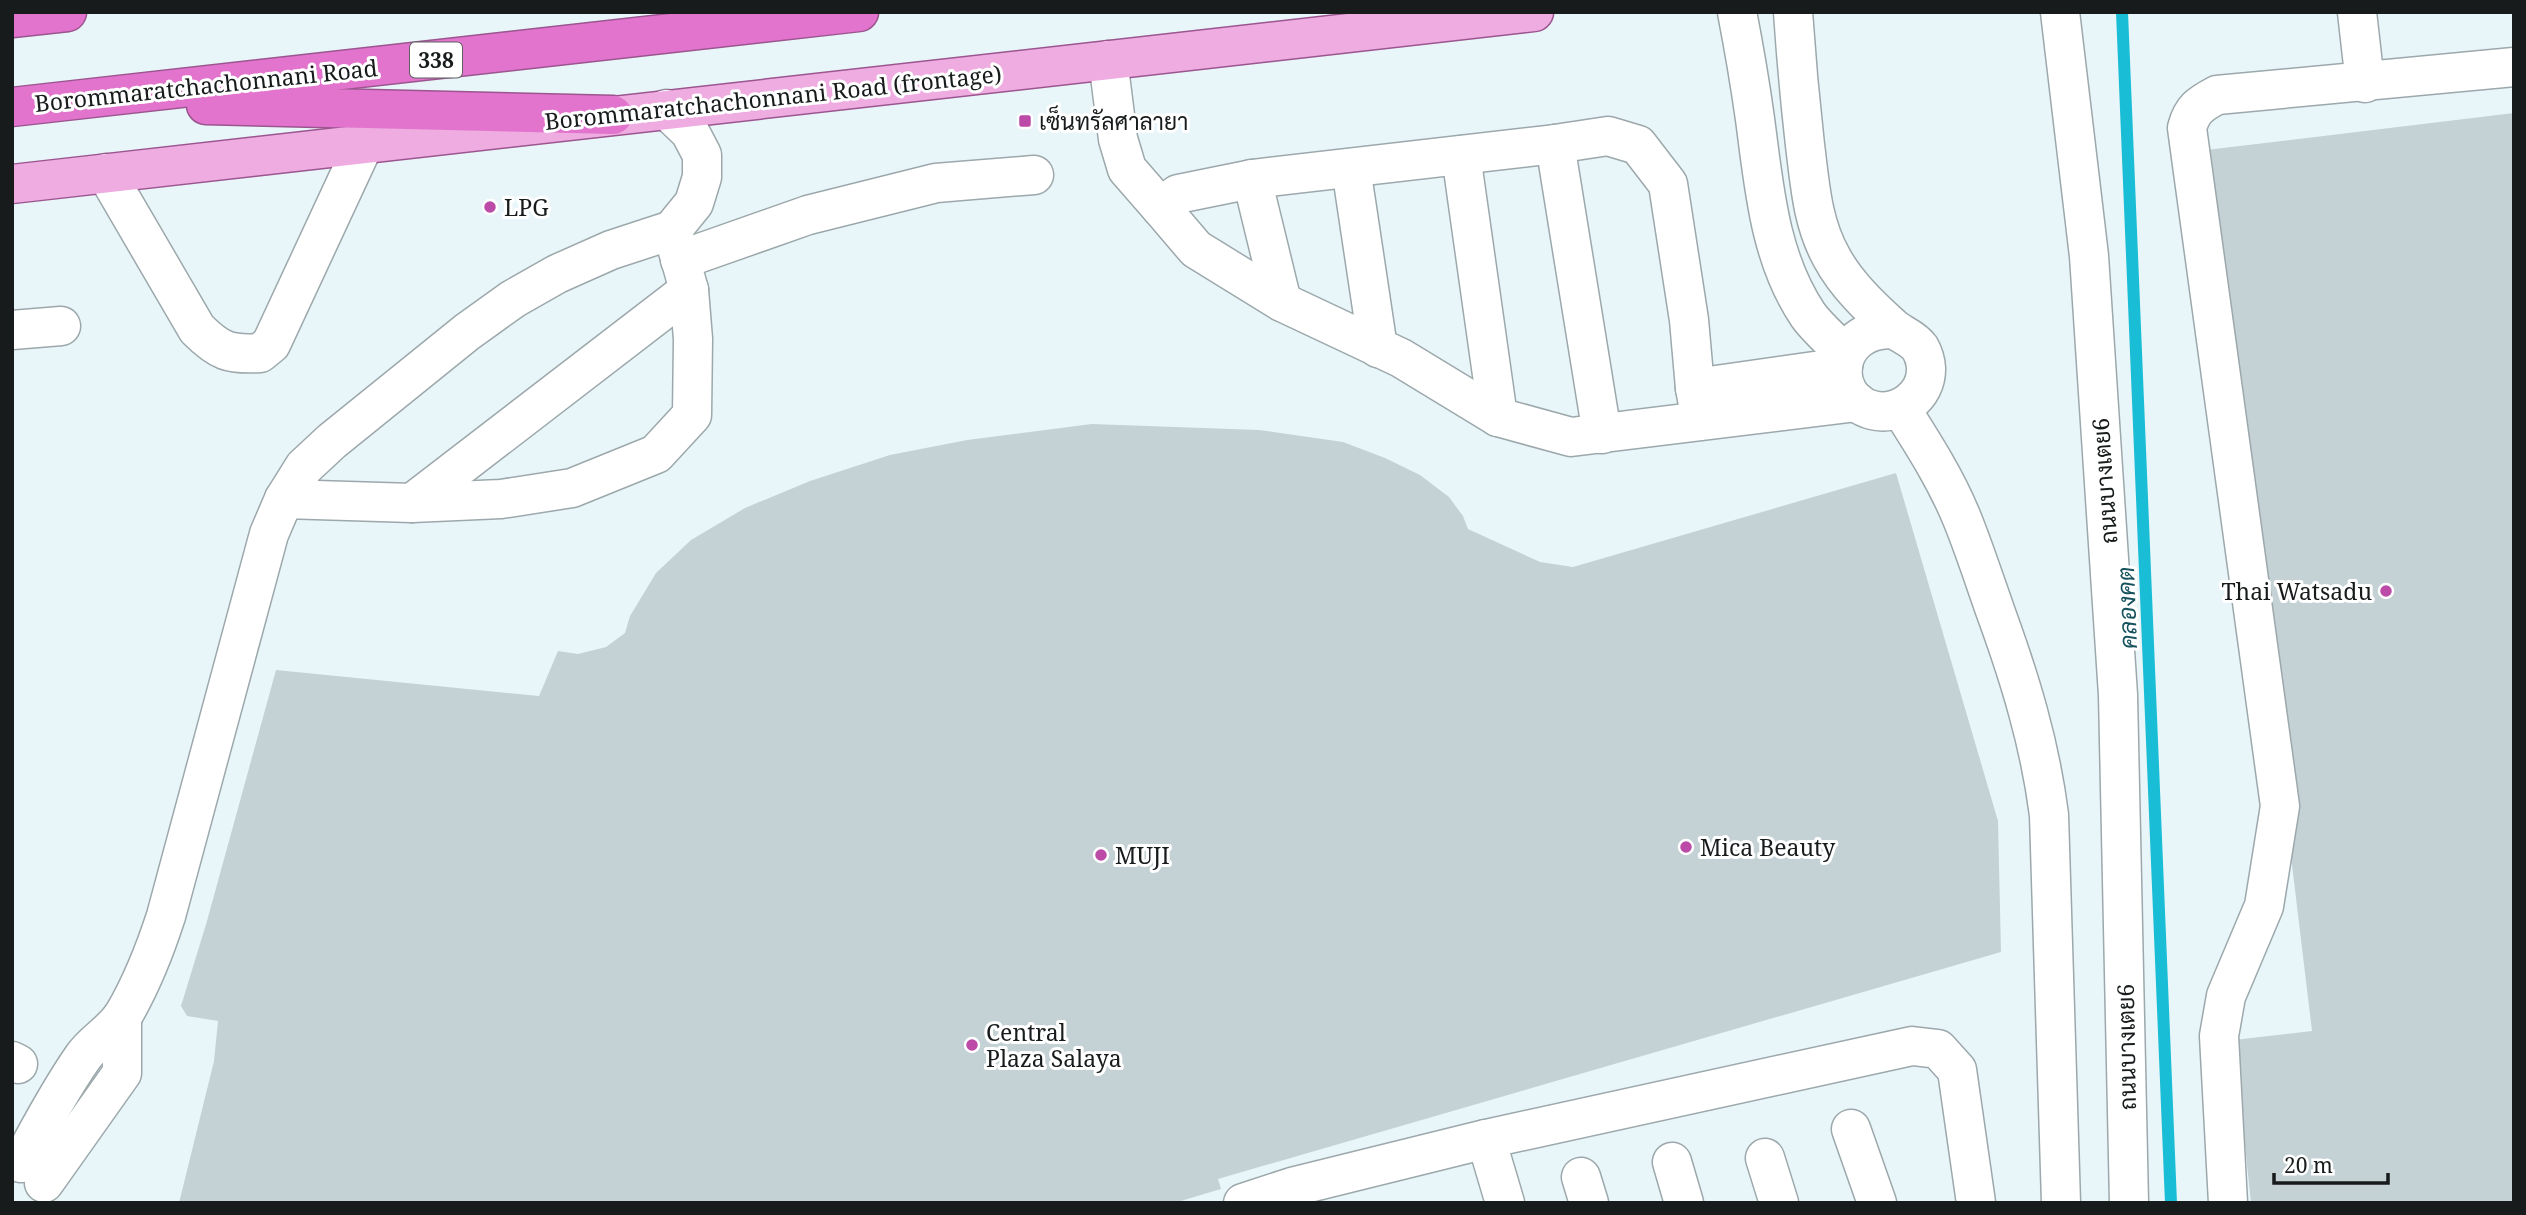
<svg xmlns="http://www.w3.org/2000/svg" width="2526" height="1215" font-family="'Noto Serif',Sarabun,serif">
<style>
.lines{fill:none;stroke-linecap:round;stroke-linejoin:round}
.stream{stroke:#19bdd5;stroke-width:12}
.building{fill:#c5d2d5}
.minor-casing{stroke:#9ca8ab;stroke-width:41}
.major-casing{stroke:#9b558f;stroke-width:41}
.highway-casing{stroke:#9b558f;stroke-width:41}
.minor{stroke:#fff;stroke-width:38}
.major{stroke:#eeace1;stroke-width:38}
.highway{stroke:#e274cd;stroke-width:38}
.poi-dot{fill:#bc4ba8;stroke:#fff;stroke-width:2.5}
.labels{text-anchor:middle;dominant-baseline:central;stroke-width:6;stroke-linejoin:round;paint-order:stroke}
.shield{fill:#fff;stroke:#5d5f60;stroke-width:2}
.shield-label{font-size:21px;font-weight:bold;fill:#171b1c}
.street-label{font-size:23px;fill:#171b1c;stroke:#fff}
.poi-label{font-size:23px;fill:#171b1c;stroke:#fff;text-anchor:start}
.water-label{font-size:24px;font-style:italic;fill:#16525d;stroke:#fff}
</style>
<rect width="100%" height="100%" fill="#e9f6f9"/>
<g class="lines">
<path class="stream" d="M2122 12 2171 1203"/>
</g>
<g class="building">
<path d="M2514 113V1203H2251L2234 1040 2312 1031 2206 150Z"/>
<path d="M1092 424 1259 430 1343 442 1385 458 1420 475 1449 497 1463 516 1468 529 1540 562 1573 567 1896 473 1998 821 2001 952 1218 1179 1221 1189 1174 1203H699L673 1201V1203H179L214 1061 218 1021 187 1016 181 1006 207 921 276 670 539 696 558 651 578 654 606 647 625 633 630 616 656 573 691 540 745 508 810 481 890 455 967 440Z"/>
</g>
<g class="lines">
<g class="minor-casing">
<g id="minor">
<path d="M1737 12C1744 48 1750 83 1755 119 1764 186 1769 257 1808 315 1818 329 1833 341 1845 354"/>
<path d="M1793 12C1796 57 1800 101 1805 145 1810 184 1812 223 1832 258 1846 284 1869 306 1891 326 1900 335 1912 337 1920 348 1923 353 1926 362 1926 368 1927 396 1899 417 1872 410 1828 398 1832 328 1893 329"/>
<path d="M2060 12 2089 256 2118 695 2129 1203"/>
<path d="M2357 12 2365 83"/>
<path d="M1108 60 1118 139 1127 169 1161 208"/>
<path d="M1555 144 1602 434"/>
<path d="M1461 155 1498 417"/>
<path d="M1351 168 1378 348"/>
<path d="M106 173 197 329C219 351 229 355 260 353L271 344 364 144"/>
<path d="M1252 179 1282 302"/>
<path d="M680 260 808 215 936 183 1034 175"/>
<path d="M12 330 61 326"/>
<path d="M1695 388 1843 367"/>
<path d="M1901 409C1924 445 1947 481 1963 521 1975 551 1985 582 1996 613 2020 679 2040 744 2049 815L2061 1203"/>
<path d="M1701 421 1695 388 1689 320 1668 184 1638 145 1608 136 1555 144 1252 179 1178 194 1161 208 1196 249 1282 302 1401 358 1498 417 1571 437 1857 402"/>
<path d="M284 499 412 503 501 499 572 488 656 454 692 415 693 339 689 290 672 230"/>
<path d="M412 503 689 290"/>
<path d="M12 1061 18 1064"/>
<path d="M1851 1129 1877 1203"/>
<path d="M1486 1139 1505 1203"/>
<path d="M1765 1158 1779 1203"/>
<path d="M1672 1162 1684 1203"/>
<path d="M21 1163C40 1127 60 1090 83 1057 94 1041 114 1031 124 1014 142 983 155 950 166 916L269 534 284 499 304 467 332 441 467 332 513 299 557 274 611 250 672 230 694 203 702 177V155L690 132 666 109"/>
<path d="M1581 1177 1589 1203"/>
<path d="M44 1183 122 1073V1017"/>
<path d="M1243 1203 1292 1187 1486 1139 1912 1046 1938 1049 1957 1070 1976 1203"/>
<path d="M2228 1203 2219 1036 2226 996 2264 906 2280 806 2187 128C2192 109 2200 104 2217 95L2514 67"/>
</g>
</g>
<g class="major-casing">
<path id="major" d="M12 184 1534 12"/>
</g>
<g class="highway-casing">
<g id="highway">
<path d="M12 18 67 12"/>
<path d="M206 105 613 115"/>
<path d="M12 107 859 12"/>
</g>
</g>
<use href="#minor" class="minor"/>
<use href="#major" class="major"/>
<use href="#highway" class="highway"/>
</g>
<g class="poi-dot">
<rect x="1018" y="114" width="14" height="14" rx="3.5"/>
<circle cx="490" cy="207" r="7"/>
<circle cx="2386" cy="591" r="7"/>
<circle cx="1686" cy="847" r="7"/>
<circle cx="1101" cy="855" r="7"/>
<circle cx="972" cy="1045" r="7"/>
</g>
<g class="labels">
<rect class="shield" x="410" y="42.5" width="52" height="35" rx="5"/>
<g class="shield-label">
<text x="436" y="60">338</text>
</g>
<g class="street-label">
<text transform="translate(206 85) rotate(-6)">Borommaratchachonnani Road</text>
<text transform="translate(773 97) rotate(-6)">Borommaratchachonnani Road (frontage)</text>
<text transform="translate(2104 481) rotate(-94)">ถนนบางเตย6</text>
<text transform="translate(2126 1047) rotate(-91)">ถนนบางเตย6</text>
</g>
<g class="poi-label">
<text x="1039" y="121">เซ็นทรัลศาลายา</text>
<text x="504" y="207">LPG</text>
<text x="2372" y="591" text-anchor="end">Thai Watsadu</text>
<text x="1700" y="847">Mica Beauty</text>
<text x="1115" y="855">MUJI</text>
<text x="986" y="1032">Central<tspan x="986" dy="26">Plaza Salaya</tspan></text>
</g>
<g class="water-label">
<text transform="translate(2126 608) rotate(-92)">คลองคต</text>
</g>
</g>
<rect width="2526" height="1215" fill="none" stroke="#171b1c" stroke-width="28"/>
<path d="M2274 1173v10h114v-10" fill="none" stroke="#171b1c" stroke-width="3.5"/>
<text x="2284" y="1173" font-size="21" fill="#171b1c" stroke="#ffffff" stroke-width="5" paint-order="stroke">20 m</text>
</svg>
